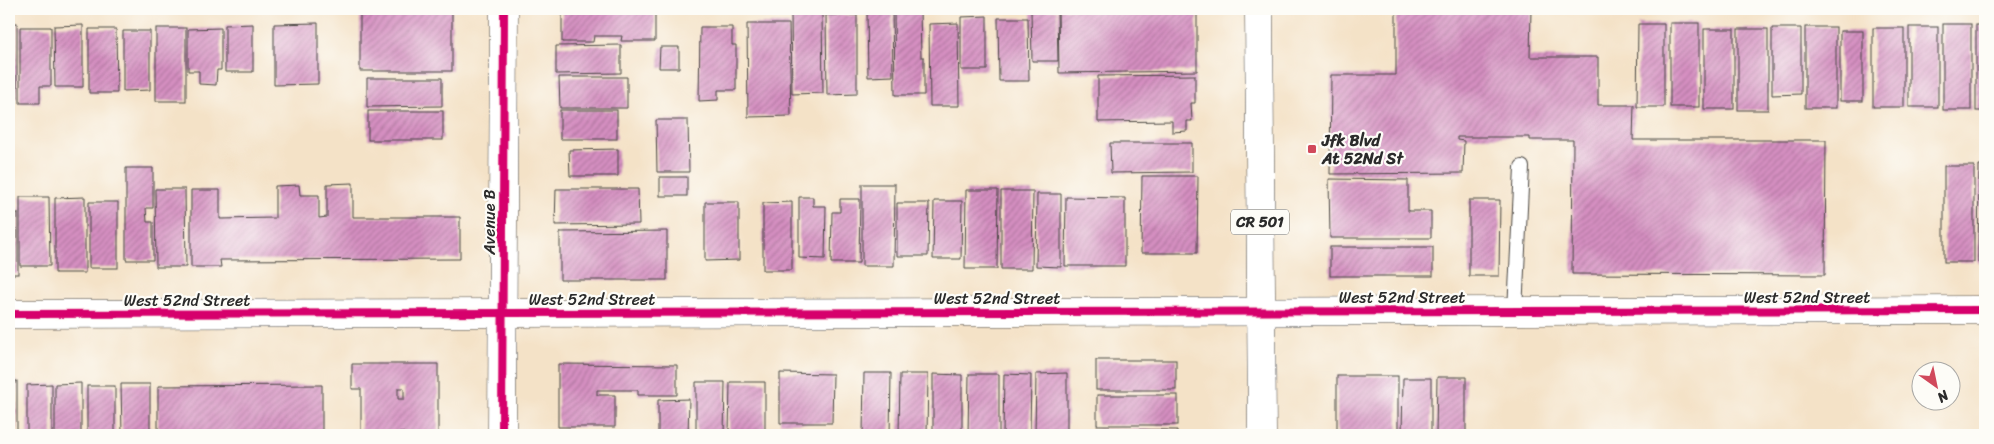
<svg xmlns="http://www.w3.org/2000/svg" width="1994" height="444" font-family="Sriracha,sans-serif">
<style>
.building{fill:url(#building-hatch);fill-rule:evenodd}
.lines{fill:none;stroke-linecap:round;stroke-linejoin:round}
.service-casing{stroke:#494642;stroke-width:16}
.minor-casing{stroke:#494642;stroke-width:29}
.primary-casing{stroke:#494642;stroke-width:29}
.service{stroke:#fff;stroke-width:14}
.minor{stroke:#fff;stroke-width:28}
.primary{stroke:#fff;stroke-width:28}
.cycleway-casing{stroke:#fdfcf7;stroke-width:11}
.cycleway{stroke:#d6006c;stroke-width:8}
.poi-dot{fill:#d1495b;stroke:#fdfcf7;stroke-width:2}
.labels{text-anchor:middle;dominant-baseline:central;stroke-width:4.5;stroke-linejoin:round;paint-order:stroke}
.shield{fill:#fdfcf7;stroke:#6a6a68;stroke-width:1}
.shield-label{font-size:15px;font-weight:bold;fill:#2b2b2b}
.poi-label{font-size:16px;font-weight:bold;fill:#2b2b2b;stroke:#fdfcf7;text-anchor:start}
.street-label{font-size:16px;fill:#2b2b2b;stroke:#fdfcf7}
</style>
<defs>
<pattern id="building-hatch" width="6" height="6" patternUnits="userSpaceOnUse" patternTransform="scale(1.25)"><rect width="6" height="6" fill="#d58fc1"/><path d="M-1 1l2-2M0 6l6-6M5 7l2-2" fill="none" stroke="#ad759d"/></pattern>
</defs>
<rect width="100%" height="100%" fill="#fdfcf7"/>
<filter id="ink" filterUnits="userSpaceOnUse"><feTurbulence type="fractalNoise" baseFrequency=".02" numOctaves="2"/><feDisplacementMap in="SourceGraphic" scale="10" xChannelSelector="R" yChannelSelector="G"/><feConvolveMatrix kernelMatrix="1 2 1 2 8 2 1 2 1" color-interpolation-filters="sRGB"/></filter>
<filter id="wash" filterUnits="userSpaceOnUse"><feTurbulence type="fractalNoise" baseFrequency=".0096" numOctaves="4" result="noise"/><feDisplacementMap in="SourceGraphic" scale="20" xChannelSelector="R" yChannelSelector="G"/><feGaussianBlur stdDeviation="1.12" result="paint"/><feColorMatrix in="noise" values="0 0 0 0 0 0 0 0 0 0 0 0 0 0 0 0 0 1.4 0 .05"/><feComposite in="paint" operator="in"/></filter>
<g filter="url(#wash)">
<rect width="100%" height="100%" fill="#f4e2c7"/>
<g id="blocks">
<g class="building">
<rect x="360" y="9" width="92" height="62"/>
<path d="M562 9H655V41H621L622 36H594L593 42H562Z"/>
<path d="M1058 9H1197V71L1059 73Z"/>
<path d="M1396 9H1531L1530 57H1598V105H1634L1633 140H1826L1825 275 1572 274 1573 140H1530V137H1457V140L1464 141 1463 173 1330 174 1331 75H1396Z"/>
<path d="M920 10 921 57H924V95H895L894 11Z"/>
<path d="M1031 10H1057L1058 61H1032Z"/>
<path d="M892 11 893 76 868 77 867 12Z"/>
<path d="M791 14H822L823 93 792 94Z"/>
<path d="M826 15H857V94L827 95Z"/>
<path d="M987 16V70H961V17Z"/>
<path d="M998 18H1028L1029 81H999Z"/>
<rect x="9" y="23" width="8" height="75"/>
<path d="M318 23V84L274 85V24Z"/>
<path d="M958 23 959 106H930L929 24Z"/>
<rect x="1670" y="23" width="29" height="84"/>
<path d="M253 24V72H225V25Z"/>
<path d="M747 24H789L791 116 748 117Z"/>
<path d="M1638 24H1664V107H1637Z"/>
<rect x="1943" y="24" width="28" height="86"/>
<path d="M83 25V87H55L54 26Z"/>
<rect x="1976" y="25" width="9" height="86"/>
<path d="M20 27H51V86H40V103H20Z"/>
<path d="M700 27H732V45H736V90H718V100L699 101Z"/>
<rect x="1805" y="27" width="31" height="81"/>
<rect x="1909" y="27" width="29" height="80"/>
<rect x="156" y="28" width="30" height="73"/>
<path d="M221 28V70H217L216 85 199 84V71H188V29Z"/>
<path d="M1772 28H1801V94L1772 95Z"/>
<rect x="1873" y="28" width="31" height="79"/>
<path d="M89 29H116L117 93H89Z"/>
<rect x="1704" y="29" width="30" height="80"/>
<rect x="1738" y="29" width="30" height="81"/>
<path d="M123 31H150V90L123 91Z"/>
<rect x="1840" y="31" width="23" height="70"/>
<path d="M621 45V73L556 74V46Z"/>
<path d="M660 47H679V68H659Z"/>
<path d="M1195 75V103H1191L1192 121H1187V131L1172 132V121L1098 122V76Z"/>
<path d="M559 77H627V108H560Z"/>
<path d="M367 78H442V106L367 107Z"/>
<rect x="560" y="110" width="57" height="29"/>
<rect x="368" y="111" width="75" height="29"/>
<path d="M656 120H688L689 172H657Z"/>
<path d="M1110 143H1192V172L1111 173Z"/>
<path d="M618 149V176H570L569 150Z"/>
<path d="M1979 165H1985V263H1978Z"/>
<rect x="1944" y="166" width="30" height="96"/>
<path d="M126 168H153V208H146L147 222H153V260H126Z"/>
<path d="M1142 176H1198L1197 253H1141Z"/>
<rect x="660" y="177" width="27" height="19"/>
<path d="M1329 179 1408 180V211H1431V238H1330Z"/>
<path d="M353 183V217H460V259L220 260 221 267H191V190H220V219L275 218V186L299 185 300 195H319V218L327 217V184Z"/>
<path d="M862 184H895L894 266H862Z"/>
<path d="M155 189H185L186 267H156Z"/>
<path d="M556 189H638L639 224 555 225Z"/>
<path d="M966 190H998L997 269H965Z"/>
<path d="M1001 191H1033L1032 269H1001Z"/>
<path d="M1037 194H1061V267L1036 266Z"/>
<path d="M20 197H49L50 266H20Z"/>
<path d="M85 197V273H55V198Z"/>
<path d="M799 197H813V206H826L825 259 799 258Z"/>
<path d="M1066 197 1125 198V266H1065Z"/>
<path d="M840 199H860L859 263H831L832 212H840Z"/>
<path d="M1469 200H1500L1499 276H1469Z"/>
<path d="M934 201H962L961 259H933Z"/>
<rect x="89" y="202" width="29" height="66"/>
<path d="M705 202H739V260L705 261Z"/>
<path d="M792 202V270H763V203Z"/>
<path d="M897 203H929L928 256H897Z"/>
<rect x="9" y="213" width="9" height="61"/>
<path d="M667 231V280H560V232Z"/>
<rect x="1330" y="247" width="103" height="29"/>
<rect x="1096" y="360" width="80" height="30"/>
<path d="M352 364H438V435H404V433H399V435H361V389H352ZM398 388H404V399H398Z"/>
<path d="M558 364 677 365V395H638V390H597V395H615V427H558Z"/>
<path d="M780 373 833 374 832 423H780Z"/>
<path d="M864 373H891L890 435H863Z"/>
<path d="M1067 373V435H1035L1036 374Z"/>
<path d="M900 374H928L927 435H899Z"/>
<path d="M933 374 962 375V435H933Z"/>
<path d="M969 374H999V435H968Z"/>
<path d="M1004 374 1031 375 1030 435H1003Z"/>
<rect x="1337" y="376" width="61" height="59"/>
<path d="M1437 377H1466V435H1436Z"/>
<path d="M1403 378H1431V435H1402Z"/>
<rect x="9" y="381" width="8" height="52"/>
<path d="M696 382H725L724 435H696Z"/>
<path d="M730 382H765V435H729Z"/>
<path d="M81 383V435H55V384Z"/>
<path d="M52 384V435H27V385Z"/>
<path d="M121 384H150V435H122Z"/>
<path d="M322 385V435L158 434V386Z"/>
<rect x="87" y="386" width="28" height="49"/>
<rect x="1097" y="395" width="81" height="30"/>
<path d="M689 399 688 435H658V400Z"/>
<path d="M1097 429 1177 430V435H1097Z"/>
</g>
</g>
</g>
<g filter="url(#ink)">
<use href="#blocks" fill-opacity="0" stroke="#494642" stroke-width="1"/>
<g class="lines">
<g class="service-casing">
<path id="service" d="M1515 311 1522 167"/>
</g>
<g class="minor-casing">
<g id="minor">
<path d="M9 314 1985 310"/>
<path d="M502 435 504 9"/>
</g>
</g>
<g class="primary-casing">
<path id="primary" d="M1259 9 1262 435"/>
</g>
<use href="#service" class="service"/>
<use href="#minor" class="minor"/>
<use href="#primary" class="primary"/>
<g class="cycleway-casing">
<g id="cycleway">
<path d="M9 314 1985 310"/>
<path d="M502 435 504 9"/>
</g>
</g>
<use href="#cycleway" class="cycleway"/>
</g>
</g>
<rect class="poi-dot" x="1307" y="144" width="10" height="10" rx="2.5"/>
<g class="labels">
<rect class="shield" x="1231" y="209.5" width="58" height="25" rx="4"/>
<g class="shield-label">
<text x="1260" y="222">CR 501</text>
</g>
<g class="poi-label">
<text x="1322" y="140">Jfk Blvd<tspan x="1322" dy="18">At 52Nd St</tspan></text>
</g>
<g class="street-label">
<text transform="translate(489 222) rotate(-90)">Avenue B</text>
<text x="1402" y="297">West 52nd Street</text>
<text x="1807" y="297">West 52nd Street</text>
<text x="997" y="298">West 52nd Street</text>
<text x="592" y="299">West 52nd Street</text>
<text x="187" y="300">West 52nd Street</text>
</g>
</g>
<rect width="1994" height="444" fill="none" stroke="#fdfcf7" stroke-width="30"/>
<g transform="translate(1936 386) rotate(147)"><circle r="24" fill="#fdfcf7" stroke="#a9a8a5"/>
<path d="M0-4L9 19L0 12L-9 19Z" fill="#d1495b"/>
<text y="-8" font-size="14" font-weight="bold" text-anchor="middle" fill="#2b2b2b">N</text>
</g>
</svg>
